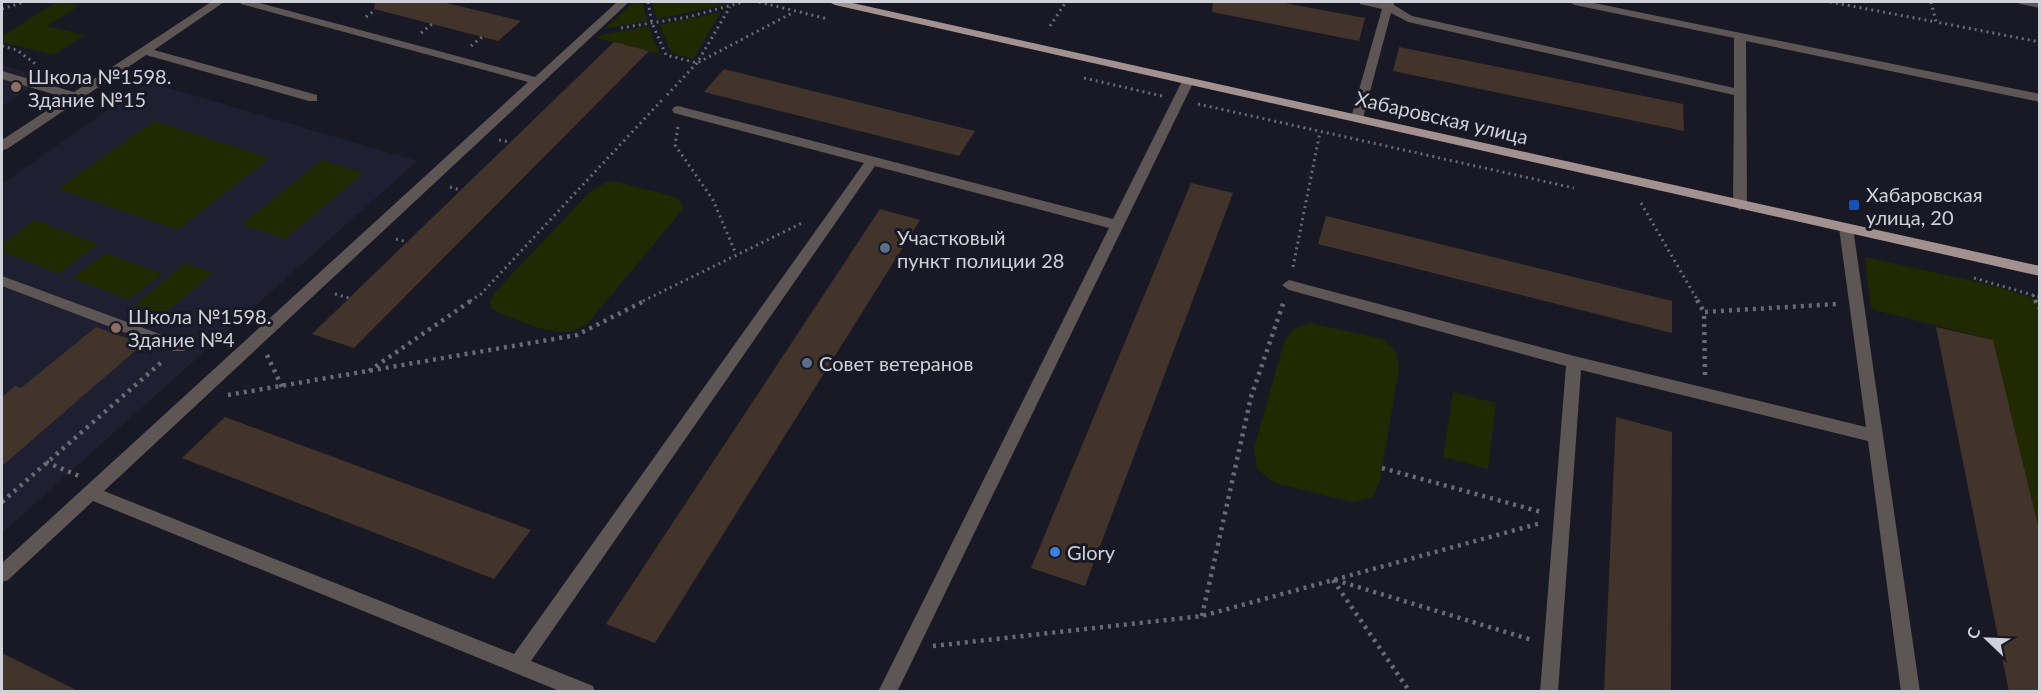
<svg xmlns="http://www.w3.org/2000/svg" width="2041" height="693" font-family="Lato,sans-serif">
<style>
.built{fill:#1f1f32}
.green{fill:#212902}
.building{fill:#42342b}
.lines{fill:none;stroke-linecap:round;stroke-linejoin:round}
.path-far1{stroke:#6a6a75;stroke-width:3;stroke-dasharray:2 4;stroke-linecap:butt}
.path{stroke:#6a6a75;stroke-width:4.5;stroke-dasharray:3 5;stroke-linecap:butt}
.minor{fill:#5e5655;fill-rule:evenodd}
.major{fill:#a39190;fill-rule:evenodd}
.education-dot{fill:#8d6e63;stroke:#191926;stroke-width:2}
.transit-dot{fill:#1a4fb4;stroke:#191926;stroke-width:2}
.service-dot{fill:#5c6f8a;stroke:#191926;stroke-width:2}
.shop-dot{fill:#3f7fe0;stroke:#191926;stroke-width:2}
.labels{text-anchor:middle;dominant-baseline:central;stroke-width:6;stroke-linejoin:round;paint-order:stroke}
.poi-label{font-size:20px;fill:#d0d0d9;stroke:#191926;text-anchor:start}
.street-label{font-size:20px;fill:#d0d0d9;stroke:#191926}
</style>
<rect width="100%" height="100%" fill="#191926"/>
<g class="built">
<path d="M2 65 44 78 2 106Z"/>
<path d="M148 82 417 161 2 533V184Z"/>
</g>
<g class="green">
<path d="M57 2 80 5 47 26 84 35 54 55 2 42V36Z"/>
<path d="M634 2H643L647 21 604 29Z"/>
<path d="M652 2H737L657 19Z"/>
<path d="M721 12 693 59 672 53 659 25Z"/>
<path d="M648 26 660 54 597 38 601 35Z"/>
<path d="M154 121 270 158 178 230 58 189Z"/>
<path d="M322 160 364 173 285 239 242 224Z"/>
<path d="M614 181 675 197 682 202 683 209 588 323C563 344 524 322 497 312L491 308 490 302 494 293 590 192 605 183Z"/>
<path d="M35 220 98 244 59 274 2 251V244Z"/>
<path d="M106 253 162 274 129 300 72 278Z"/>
<path d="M1865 257 1996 286 2039 300V534L1993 340 1871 309Z"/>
<path d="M186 263 213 273 163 315 135 304Z"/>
<path d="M1310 323 1383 339 1396 352 1399 368 1380 480 1373 497 1352 502 1275 483 1257 469 1254 448 1284 342 1293 329Z"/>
<path d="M1453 392 1496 403 1488 469 1443 457Z"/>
</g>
<g class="building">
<path d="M375 2H442L521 21 498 41 374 9Z"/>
<path d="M1213 2H1279L1365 18 1359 41 1212 12Z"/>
<path d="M614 42 649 51 354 348 312 334Z"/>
<path d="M1399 47 1683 104 1684 131 1393 71Z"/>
<path d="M724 69 975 131 959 156 704 92Z"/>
<path d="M1191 183 1233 193 1085 586 1031 568Z"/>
<path d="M880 209 920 220 655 643 606 624Z"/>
<path d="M1326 216 1672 301V333L1318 244Z"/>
<path d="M96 327 143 344 2 466V397L15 386 21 388Z"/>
<path d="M1936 327 1993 340 2040 534V692H2009Z"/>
<path d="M225 417 531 530 494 579 182 458Z"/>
<path d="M1616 417 1672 432 1671 692H1604Z"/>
<path d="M2 653 80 692H2Z"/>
</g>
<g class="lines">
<g class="path-far1">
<path d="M648 2 652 23 666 55 697 63 794 12"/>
<path d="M759 2 828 19"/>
<path d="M1830 2 1936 22"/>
<path d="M1931 2 1936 22 2040 42"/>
<path d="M2 9 24 2"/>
<path d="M366 17 375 10"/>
<path d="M1050 26 1066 2"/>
<path d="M621 28 688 17 743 2"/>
<path d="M421 33 432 24"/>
<path d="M2 46 17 50 38 66"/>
<path d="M471 46 482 37"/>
<path d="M1084 78 1162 96"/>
<path d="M667 95 697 63 730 7"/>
<path d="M1198 104 1574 188"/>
<path d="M678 127 675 145 713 200 736 254"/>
<path d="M499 140 510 142"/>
<path d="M450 187 460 190"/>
<path d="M1641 203 1698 301"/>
<path d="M396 239 407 242"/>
<path d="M1293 267 1320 132"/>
<path d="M1974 278 2040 297"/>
<path d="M335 294 349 298"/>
<path d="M2033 295 2036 301"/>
<path d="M470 301 481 294 662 100"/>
<path d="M643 301 804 222"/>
</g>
<g class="path">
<path d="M1697 300 1704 312"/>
<path d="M2035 300 2040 309"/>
<path d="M267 355 282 387"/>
<path d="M369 371 472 300"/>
<path d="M1705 375 1704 312 1837 304"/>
<path d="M228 395 577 335 646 300"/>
<path d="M46 462 79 476"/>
<path d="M1382 468 1541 512"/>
<path d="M2 502 164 360"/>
<path d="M1333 580 1410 692"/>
<path d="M1335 580 1532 640"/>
<path d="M1202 616 1251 397 1284 301"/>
<path d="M933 646 1202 616 1541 523"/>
</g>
<g class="minor">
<path d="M211 2H224L154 50 317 95V101H309L146 55 7 149 2 150V140L66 98 2 79V71L74 92Z"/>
<path d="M240 2H256L535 77 617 2H629L104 491 514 654 864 163 674 113 672 110 674 107 678 106 1113 219 1182 81 1188 77 1194 81 897 692H878L1109 228 875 166 531 661 593 686 595 692H562L93 501 8 580 2 582V563L528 82 241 4Z"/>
<path d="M1359 2H1394V5L1412 16 1734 88V38L1575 5 1569 2H1589L2040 94V102L1746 41 1747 205 1740 210 1733 205 1734 95 1408 22 1391 13 1363 118 1361 121H1353L1351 118 1382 9 1360 4Z"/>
<path d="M2018 2H2040V8L2020 4Z"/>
<path d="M1846 223 1853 228 1920 692H1901L1868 441 1581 370 1558 692H1540L1566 366 1289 290 1282 285 1289 280 1574 356 1866 427 1839 228Z"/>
<path d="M2 276 184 343 187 347 184 351H174L2 286Z"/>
</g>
<path class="major" d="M829 2H848L2040 266V276L835 5Z"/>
</g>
<g class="education-dot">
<circle cx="16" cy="87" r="6"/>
<circle cx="116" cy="328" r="6"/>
</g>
<rect class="transit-dot" x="1848" y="199" width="12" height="12" rx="3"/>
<g class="service-dot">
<circle cx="885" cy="248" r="6"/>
<circle cx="807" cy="363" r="6"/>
</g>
<circle class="shop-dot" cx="1055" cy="552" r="6"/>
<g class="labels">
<g class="poi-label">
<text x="28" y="76">Школа №1598.<tspan x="28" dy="23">Здание №15</tspan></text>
<text x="1866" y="194">Хабаровская<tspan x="1866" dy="23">улица, 20</tspan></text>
<text x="897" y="237">Участковый<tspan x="897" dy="23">пункт полиции 28</tspan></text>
<text x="128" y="316">Школа №1598.<tspan x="128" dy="23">Здание №4</tspan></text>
<text x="819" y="363">Совет ветеранов</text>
<text x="1067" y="552">Glory</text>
</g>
<g class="street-label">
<text transform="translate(1442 117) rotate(13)">Хабаровская улица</text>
</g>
</g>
<rect width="2041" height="693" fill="none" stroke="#d0d0d9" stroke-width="6"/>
<g transform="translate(1987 639) rotate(293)" stroke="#191926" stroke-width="4.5" paint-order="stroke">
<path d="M0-4.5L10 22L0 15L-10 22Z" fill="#d0d0d9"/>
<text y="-9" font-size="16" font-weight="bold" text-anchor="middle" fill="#d0d0d9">С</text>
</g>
</svg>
